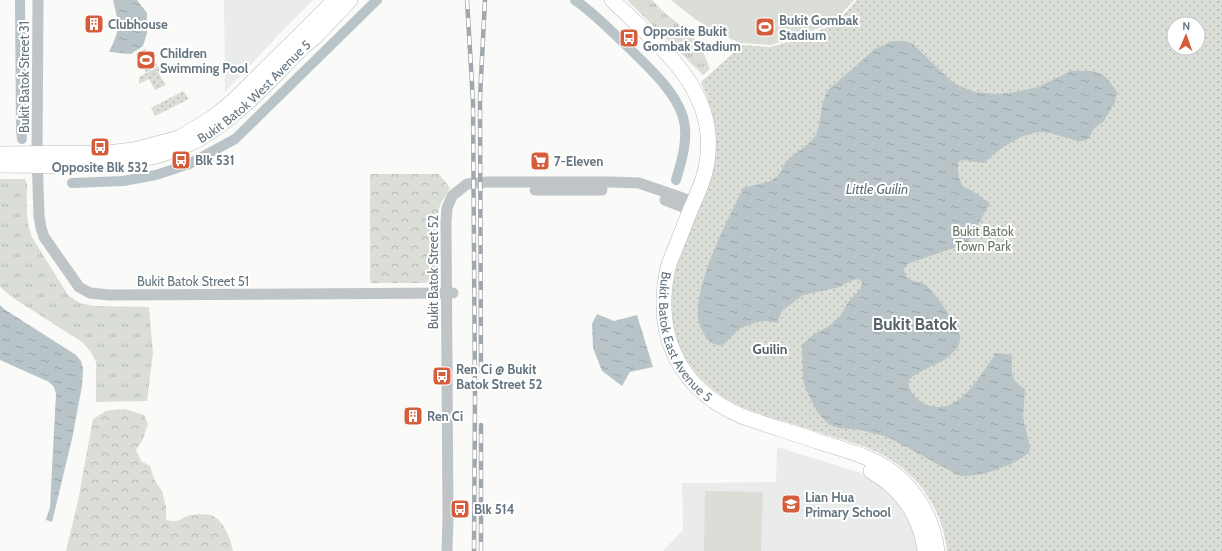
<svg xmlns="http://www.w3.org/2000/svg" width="1222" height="551" font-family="Cabin,sans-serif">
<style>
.built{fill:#eaebeb}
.grass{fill:url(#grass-tufts)}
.forest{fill:url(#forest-crowns)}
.park{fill:url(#park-dots);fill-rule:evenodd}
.pitch{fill:#daded7}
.water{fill:url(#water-ripples)}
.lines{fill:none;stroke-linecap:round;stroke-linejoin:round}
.canal{stroke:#b8c4c7;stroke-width:10}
.secondary-casing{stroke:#b4babe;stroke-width:16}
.street{stroke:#bfc4c7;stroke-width:11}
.secondary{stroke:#fff;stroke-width:15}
.rail-casing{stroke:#a1a8ad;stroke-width:4.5}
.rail{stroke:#fff;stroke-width:3;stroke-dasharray:9;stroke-linecap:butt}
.labels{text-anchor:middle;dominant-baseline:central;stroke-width:4;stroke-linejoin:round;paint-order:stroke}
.poi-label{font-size:13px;font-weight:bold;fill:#667680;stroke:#fff;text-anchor:start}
.street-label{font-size:13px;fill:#667680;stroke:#fff}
.park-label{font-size:13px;fill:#697965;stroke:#fff}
.water-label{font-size:14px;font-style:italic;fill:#61747a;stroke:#fff}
.neighbourhood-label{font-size:14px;font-weight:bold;fill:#58646c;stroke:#fff}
.district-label{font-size:17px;font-weight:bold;fill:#58646c;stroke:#fff}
</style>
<defs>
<pattern id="grass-tufts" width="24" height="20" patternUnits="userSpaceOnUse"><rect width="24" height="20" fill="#daded7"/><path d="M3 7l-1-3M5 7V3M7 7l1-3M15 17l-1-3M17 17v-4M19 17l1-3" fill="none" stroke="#b5b9b4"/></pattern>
<pattern id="forest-crowns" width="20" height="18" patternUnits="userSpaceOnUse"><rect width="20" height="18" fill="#daded7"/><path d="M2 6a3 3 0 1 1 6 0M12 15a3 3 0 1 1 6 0" fill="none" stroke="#b5b9b4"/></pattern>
<pattern id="park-dots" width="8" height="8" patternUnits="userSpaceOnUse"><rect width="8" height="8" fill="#daded7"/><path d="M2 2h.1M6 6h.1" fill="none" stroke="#b5b9b4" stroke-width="1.8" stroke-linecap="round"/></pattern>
<pattern id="water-ripples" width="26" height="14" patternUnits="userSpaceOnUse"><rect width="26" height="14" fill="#b8c4c7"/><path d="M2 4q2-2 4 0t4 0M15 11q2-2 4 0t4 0" fill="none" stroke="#99a4a7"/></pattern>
</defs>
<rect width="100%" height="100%" fill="#fafaf8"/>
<g class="built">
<path d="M224 0H313L286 27 225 92Z"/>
<path d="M777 447 861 473 871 477 889 490 910 519 920 551H663L683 530 682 483 776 482Z"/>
</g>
<g class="grass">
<path d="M627 0H652L666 14 690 33 701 47 710 69 703 75Z"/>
<path d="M0 179H25L27 184C27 202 25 221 32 237L68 295 80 303 94 306 149 307 153 353 147 401 96 402V362L91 352 82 342 13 298 0 287Z"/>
</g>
<g class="forest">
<path d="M370 174H439L450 188 440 205 438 213V270L434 279 426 283H370Z"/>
<path d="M125 409 144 415 148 424 143 439 136 450 141 461 150 466 154 479 162 491 166 506V520C182 524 179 517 192 515 196 514 207 514 211 515 223 519 231 539 233 551H66L78 501 93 419 106 411Z"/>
</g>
<g class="park">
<path d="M857 0H1222V551H947C943 510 918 473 881 454 864 445 843 440 824 434 799 426 774 418 749 410 724 400 702 384 688 362 676 343 669 320 670 298 671 279 678 260 684 242 691 219 698 196 706 172 709 163 713 153 715 143 718 125 708 99 701 82L742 45 771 47 803 37 835 24ZM1174 24H1198V48H1174Z"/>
<path d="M162 64 166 70 159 74 166 85 155 90 149 79 139 84V77Z"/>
<path d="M183 91 189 99 155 116 151 108Z"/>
</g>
<g class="pitch">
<path d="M671 0H854L834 22 799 36 771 45 741 43 717 33 695 19Z"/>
<path d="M705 491 763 492 761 551H704Z"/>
</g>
<g class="water">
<path d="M113 0H137L147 13V33L143 46 131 54 109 52C121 28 119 25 113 0Z"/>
<path d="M893 41H903L912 43 950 80 957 85 975 92 996 94 1015 92 1038 87 1071 71H1092L1101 74 1107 78 1117 92 1115 102 1104 121 1094 129 1088 139 1083 141H1077C1067 138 1051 132 1041 132 1023 132 996 151 984 163L962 160 958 162V174L962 186 971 190 990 203 968 243 907 264 904 269C905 284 917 279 926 285 934 291 959 327 960 336 961 341 959 346 955 350 944 365 922 367 909 380 907 387 912 394 917 399 923 404 929 406 937 407 964 408 982 372 996 353L1012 355C1012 371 1009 380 1025 389L1023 417 1030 447 1029 452C1019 464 974 480 958 475L888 437 861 430 839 428 829 424 824 420 816 410 805 388 803 379 802 345 814 334 829 326 841 315 848 302 861 288 862 283 859 279 850 281 840 287 803 295 782 311 777 323C773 322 769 321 765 321 760 320 744 327 739 329 732 333 728 346 718 345 711 344 707 339 704 334 699 326 697 317 698 307 701 270 727 222 743 188 753 185 767 184 775 178 781 174 783 165 788 160 797 150 812 145 817 132 822 119 820 103 828 90L875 49Z"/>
<path d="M145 49 157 65 146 72 136 54Z"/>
<path d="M0 305 4 309 76 355 81 361 83 369 82 386 72 439 52 522 46 520 50 507 56 394 54 387 49 382 0 360Z"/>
<path d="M597 314 614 321 637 315 653 367 630 372 622 386 602 371 593 348 592 324Z"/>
</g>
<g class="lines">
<g class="canal">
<path d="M20 0 21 131 22 139"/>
<path d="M575 0C594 13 609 29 626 45 645 64 675 90 683 117 689 137 682 160 676 180"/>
<path d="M72 183 123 181 156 175 189 164 235 139 377 0"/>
</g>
<g class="secondary-casing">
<g id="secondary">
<path id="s1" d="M612 0C660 47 722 91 706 168 703 183 696 197 690 211 683 229 676 247 669 264 652 333 678 390 744 417 770 426 797 434 823 443 839 448 857 453 872 460 909 477 932 512 937 551"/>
<path d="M0 154 107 153 134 150 179 138 212 118 233 101 335 0"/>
<path id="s2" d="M0 165C61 165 132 171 189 144 205 137 221 125 234 114 259 94 281 68 304 46L315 37 350 0"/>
<path d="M871 471C901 488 921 516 925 551"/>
</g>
</g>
<g class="street">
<path d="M38 0 37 155 39 216 41 228 44 237 79 287 90 293 109 295 453 293"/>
<path d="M535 190H602"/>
<path d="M665 200 691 210"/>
<path d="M447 551 448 518 446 222 447 208 452 196 467 184 487 182H611L639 183 694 202"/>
</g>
<use href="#secondary" class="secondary"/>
<g class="rail-casing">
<g id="rail">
<path d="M467 0 473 101 475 398 474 551"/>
<path d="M481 371 480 97 485 0"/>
<path d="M481 551V425"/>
</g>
</g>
<use href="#rail" class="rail"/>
</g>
<defs>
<g id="building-square" transform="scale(1)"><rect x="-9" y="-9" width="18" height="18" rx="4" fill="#d65d3b" stroke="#fff"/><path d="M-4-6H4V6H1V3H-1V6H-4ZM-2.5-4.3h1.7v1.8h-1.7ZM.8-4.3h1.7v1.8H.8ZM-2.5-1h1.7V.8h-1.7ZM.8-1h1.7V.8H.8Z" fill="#fff"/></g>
<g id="stadium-square" transform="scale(1)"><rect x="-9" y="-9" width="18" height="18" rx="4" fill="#d65d3b" stroke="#fff"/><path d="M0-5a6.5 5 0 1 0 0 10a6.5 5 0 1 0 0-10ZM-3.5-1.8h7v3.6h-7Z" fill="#fff"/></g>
<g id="bus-square" transform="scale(1)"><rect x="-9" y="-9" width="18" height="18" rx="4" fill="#d65d3b" stroke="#fff"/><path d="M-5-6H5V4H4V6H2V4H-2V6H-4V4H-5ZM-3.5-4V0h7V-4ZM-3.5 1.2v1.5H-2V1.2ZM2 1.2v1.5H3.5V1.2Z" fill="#fff"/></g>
<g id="supermarket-square" transform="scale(1)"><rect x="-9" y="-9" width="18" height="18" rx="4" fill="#d65d3b" stroke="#fff"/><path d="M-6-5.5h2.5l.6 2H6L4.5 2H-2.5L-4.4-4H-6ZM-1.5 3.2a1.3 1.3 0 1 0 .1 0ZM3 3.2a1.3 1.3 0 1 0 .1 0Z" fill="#fff"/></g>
<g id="school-square" transform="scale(1)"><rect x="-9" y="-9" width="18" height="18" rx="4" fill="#d65d3b" stroke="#fff"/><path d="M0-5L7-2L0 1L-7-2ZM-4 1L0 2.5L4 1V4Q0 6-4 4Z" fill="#fff"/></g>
</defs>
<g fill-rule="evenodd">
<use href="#building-square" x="94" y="24"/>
<use href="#stadium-square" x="765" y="27"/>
<use href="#bus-square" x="629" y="38"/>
<use href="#stadium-square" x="146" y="60"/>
<use href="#bus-square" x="100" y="147"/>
<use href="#bus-square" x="181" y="160"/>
<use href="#supermarket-square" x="540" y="161"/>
<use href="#bus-square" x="442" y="376"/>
<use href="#building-square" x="413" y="416"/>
<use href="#school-square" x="791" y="504"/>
<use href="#bus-square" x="460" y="509"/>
</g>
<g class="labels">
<g class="poi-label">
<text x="779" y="20">Bukit Gombak<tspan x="779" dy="15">Stadium</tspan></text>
<text x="108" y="24">Clubhouse</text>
<text x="643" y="31">Opposite Bukit<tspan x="643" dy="15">Gombak Stadium</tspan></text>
<text x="160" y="53">Children<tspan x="160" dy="15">Swimming Pool</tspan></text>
<text x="195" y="160">Blk 531</text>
<text x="554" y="161">7-Eleven</text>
<text x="100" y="167" text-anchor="middle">Opposite Blk 532</text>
<text x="456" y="369">Ren Ci @ Bukit<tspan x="456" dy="15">Batok Street 52</tspan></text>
<text x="427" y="416">Ren Ci</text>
<text x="805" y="497">Lian Hua<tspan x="805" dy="15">Primary School</tspan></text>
<text x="474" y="509">Blk 514</text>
</g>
<g class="street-label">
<text transform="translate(24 77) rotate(-90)">Bukit Batok Street 31</text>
<text stroke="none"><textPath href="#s2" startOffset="276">Bukit Batok West Avenue 5</textPath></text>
<text transform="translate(433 272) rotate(-90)">Bukit Batok Street 52</text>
<text x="193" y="281">Bukit Batok Street 51</text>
<text stroke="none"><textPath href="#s1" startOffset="385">Bukit Batok East Avenue 5</textPath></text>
</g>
<g class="park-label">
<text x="983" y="231">Bukit Batok<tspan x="983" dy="15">Town Park</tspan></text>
</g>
<g class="water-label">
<text x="877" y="189">Little Guilin</text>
</g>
<g class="neighbourhood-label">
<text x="770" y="349">Guilin</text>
</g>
<g class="district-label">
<text x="915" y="324">Bukit Batok</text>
</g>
</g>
<g transform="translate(1186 36) rotate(2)"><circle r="19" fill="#ffffff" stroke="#c2c8cc"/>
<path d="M0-3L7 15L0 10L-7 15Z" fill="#d65d3b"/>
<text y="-6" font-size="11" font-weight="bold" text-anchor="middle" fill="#667680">N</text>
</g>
</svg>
